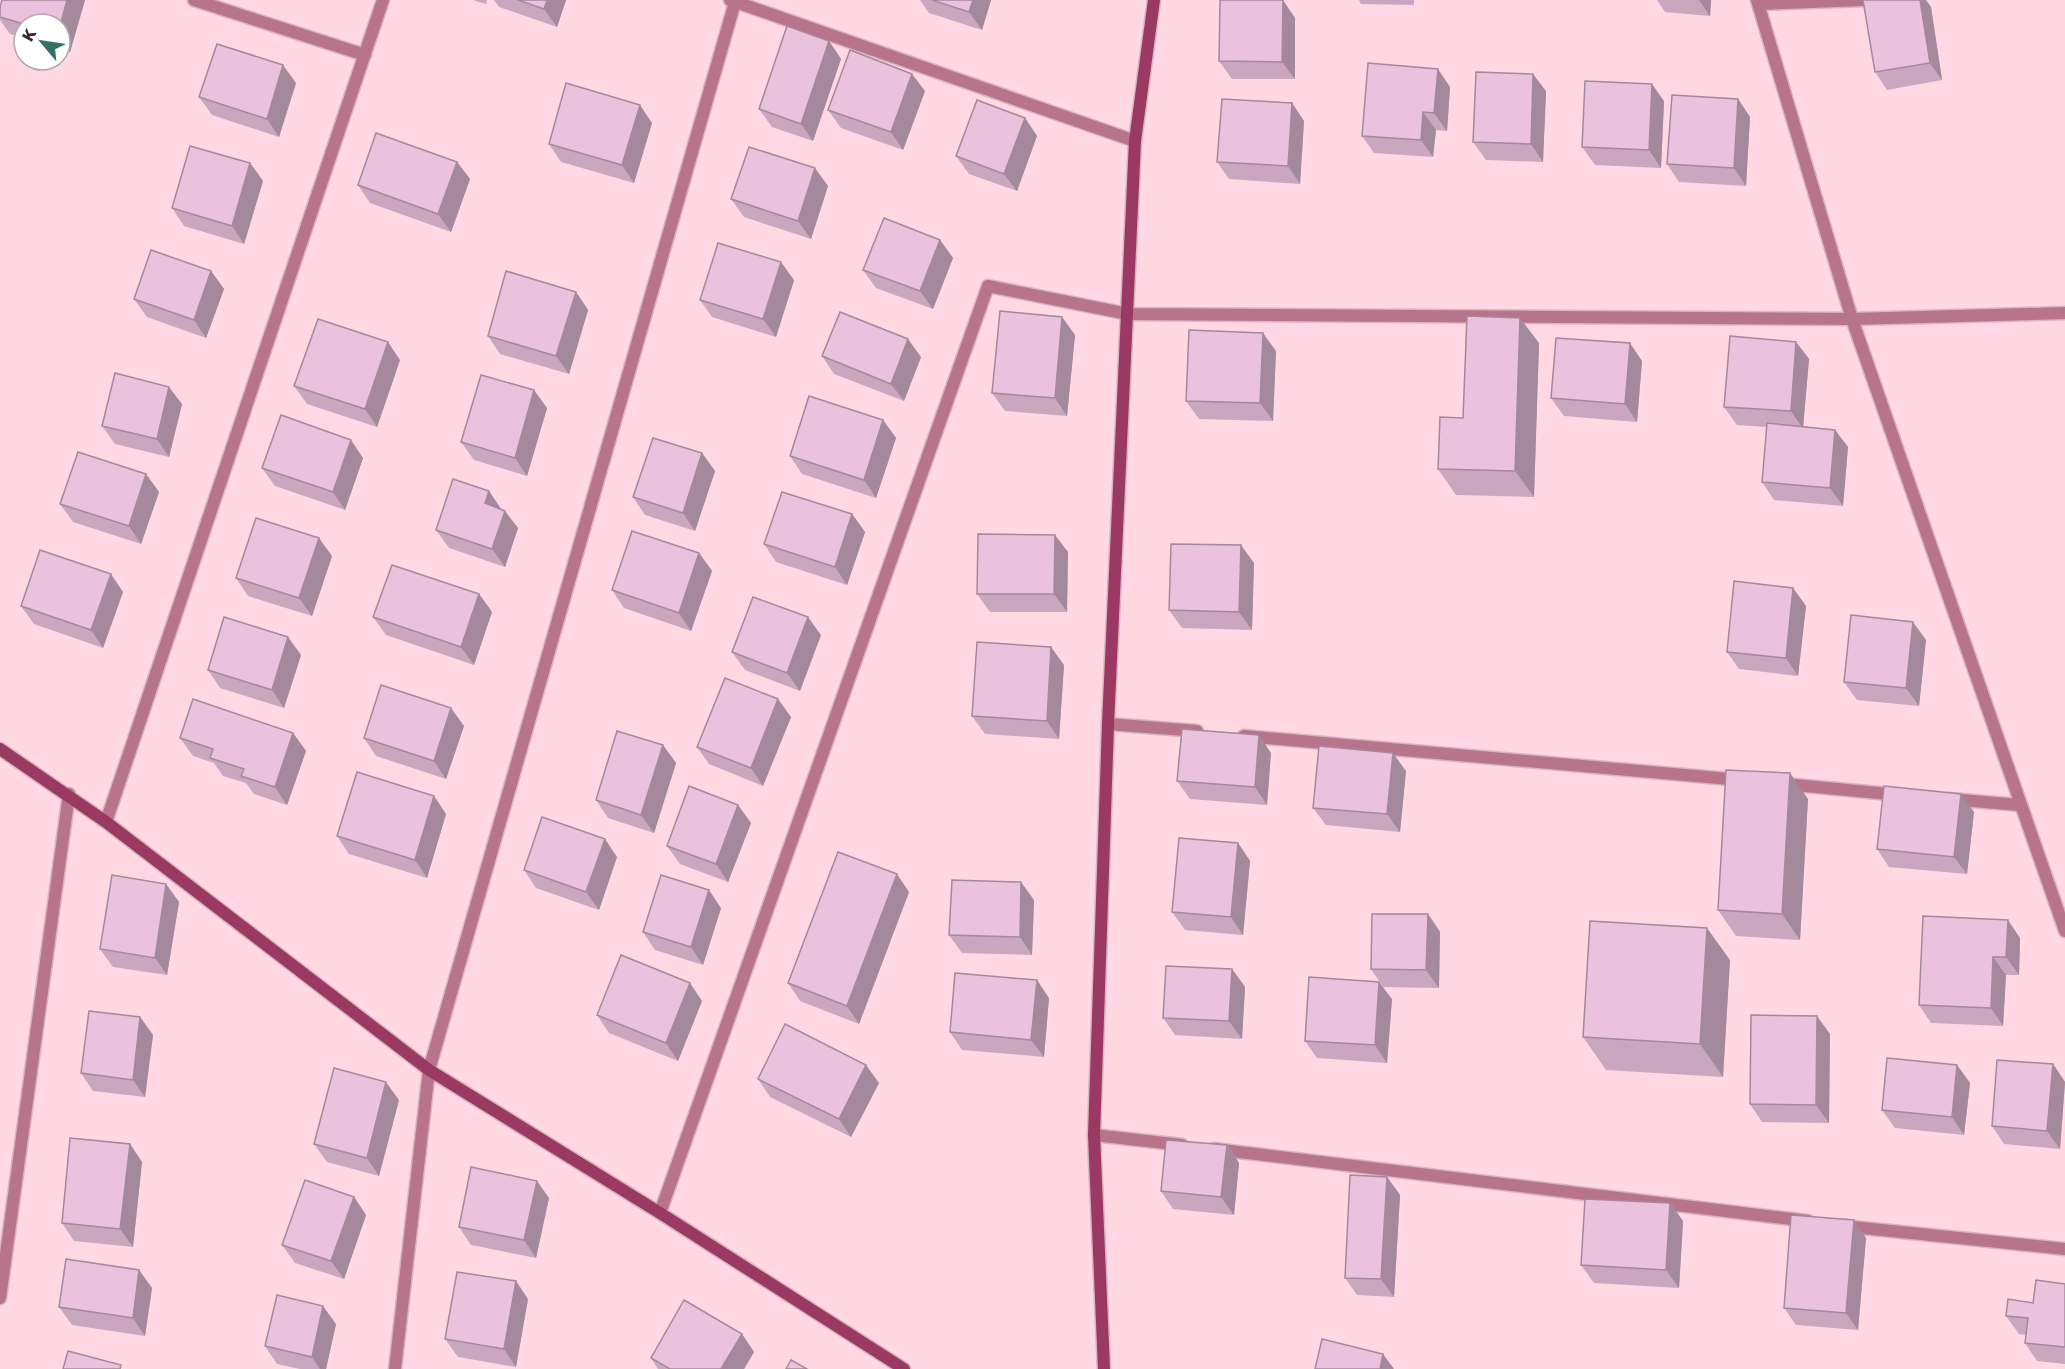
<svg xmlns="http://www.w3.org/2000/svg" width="2065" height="1369" font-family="'Golos Text',sans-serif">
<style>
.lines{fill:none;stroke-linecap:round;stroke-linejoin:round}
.street-casing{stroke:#d8b5c0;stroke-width:15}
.secondary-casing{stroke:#d8b5c0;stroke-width:15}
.street{stroke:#b7748b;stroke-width:12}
.secondary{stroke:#9a3961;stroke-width:12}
.wall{fill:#c9a7be}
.shaded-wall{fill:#a4889b}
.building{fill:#eac2dd;stroke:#a4889b;stroke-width:1.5}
</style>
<rect width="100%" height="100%" fill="#ffd8e4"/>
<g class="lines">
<g class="street-casing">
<g id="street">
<path d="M194 0 365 55"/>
<path d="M730 0 1135 141"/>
<path d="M1757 0 1852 319 2065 931"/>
<path d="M1759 4 1864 0"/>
<path d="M1108 724 1197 731"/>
<path d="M1244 736 1741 780"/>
<path d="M1785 784 1899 795"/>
<path d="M1949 799 2020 805"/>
<path d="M106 822 383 0"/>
<path d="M1094 1135 1182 1145"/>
<path d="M1214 1149 1808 1221"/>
<path d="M660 1213 988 286 1128 314 1852 319 2065 313"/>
<path d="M1843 1226 2065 1249"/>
<path d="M0 1298 69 794"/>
<path d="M395 1369 429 1070 735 2"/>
</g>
</g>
<g class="secondary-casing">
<g id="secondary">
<path d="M0 749 106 822 429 1070 660 1213 904 1369"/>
<path d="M1104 1369 1094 1135 1108 724 1135 141 1154 0"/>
</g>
</g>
<use href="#street" class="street"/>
<use href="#secondary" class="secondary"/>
</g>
<g class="wall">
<path d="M85 0 70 52 60 49V24H24V38L10 34 0 20V7Z"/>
<path d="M473 0H487L486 4Z"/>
<path d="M494 0H566L557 27 499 7Z"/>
<path d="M920 0H991L982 30 929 13Z"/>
<path d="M1359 0H1414V5L1361 4Z"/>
<path d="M1657 0H1711L1710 16 1665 12Z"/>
<path d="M1863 0H1926L1931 7 1942 80 1887 90 1875 72Z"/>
<path d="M1295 18V79H1232L1219 61Z"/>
<path d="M829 41 841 59 813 141 772 127 759 109Z"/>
<path d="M296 83 279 137 212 115 199 97Z"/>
<path d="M1450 87 1447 131 1436 130 1433 157 1374 153 1362 136Z"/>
<path d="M925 91 903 150 841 128 828 110Z"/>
<path d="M1546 91 1543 162 1486 160 1473 142Z"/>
<path d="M1738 99 1750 117 1746 186 1679 182 1667 164Z"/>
<path d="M1664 101 1661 168 1595 165 1582 147Z"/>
<path d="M1292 103 1304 121 1300 184 1229 179 1217 162Z"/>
<path d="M1025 118 1037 136 1017 191 969 174 956 156Z"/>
<path d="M652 123 634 183 561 162 549 144Z"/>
<path d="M457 162 470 179 451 232 370 203 358 185Z"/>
<path d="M250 163 263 181 244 244 184 226 172 208Z"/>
<path d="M828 186 811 239 744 217 731 199Z"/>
<path d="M940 240 953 258 933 309 876 288 863 270Z"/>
<path d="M211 271 224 289 206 338 147 317 134 299Z"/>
<path d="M794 280 776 337 712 317 700 300Z"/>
<path d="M576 292 588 310 569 374 500 354 488 336Z"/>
<path d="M1062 317 1075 335 1067 416 1005 411 992 393Z"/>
<path d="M1796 342 1809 359 1803 427 1835 430 1848 447 1843 506 1774 500 1762 482 1767 427 1737 425 1724 407Z"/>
<path d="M1539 343 1534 497 1456 495 1438 469 1463 418Z"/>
<path d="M1276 351 1273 421 1199 419 1186 401Z"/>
<path d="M822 356 921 357 904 401 834 374Z"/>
<path d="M400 360 377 427 307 404 294 386Z"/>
<path d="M1642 361 1637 422 1564 416 1551 398Z"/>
<path d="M182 404 169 457 115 444 102 426Z"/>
<path d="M547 408 527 476 474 460 461 442Z"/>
<path d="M883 420 896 438 876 498 802 474 790 456Z"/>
<path d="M702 453 715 471 695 531 645 515 633 497Z"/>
<path d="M363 458 345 510 275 486 262 468Z"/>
<path d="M146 474 159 492 141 544 73 522 60 504Z"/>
<path d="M489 491 501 509 518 528 505 567 449 548 436 530Z"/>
<path d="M852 514 865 532 847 585 776 562 764 544Z"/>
<path d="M1068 552 1067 612H990L977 594Z"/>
<path d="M699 553 712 571 691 631 624 608 612 590Z"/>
<path d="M332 556 312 616 248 596 236 578Z"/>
<path d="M1254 563 1252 630 1182 628 1169 610Z"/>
<path d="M123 592 103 648 34 624 21 606Z"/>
<path d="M479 594 492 612 474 665 386 635 373 617Z"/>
<path d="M1806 606 1798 676 1739 669 1727 652Z"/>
<path d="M821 635 800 691 745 670 732 652Z"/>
<path d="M1926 640 1919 706 1857 700 1844 682Z"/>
<path d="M301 655 284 708 220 688 208 670Z"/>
<path d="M1064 665 1059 739 985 734 972 716Z"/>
<path d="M791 717 763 786 709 764 697 747Z"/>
<path d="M464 726 446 779 376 756 364 738Z"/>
<path d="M293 733 306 751 287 805 254 794 246 783 223 776 214 763 193 756 180 738Z"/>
<path d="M663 745 676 763 654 833 608 818 596 800Z"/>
<path d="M1271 753 1267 805 1190 799 1177 781Z"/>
<path d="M1406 771 1400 832 1326 825 1313 808Z"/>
<path d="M434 796 446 814 427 878 349 854 337 836Z"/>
<path d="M1808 799 1800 940 1736 936 1718 910Z"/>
<path d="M738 805 751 823 728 882 680 864 667 846Z"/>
<path d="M1974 812 1967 874 1889 867 1877 849Z"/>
<path d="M1238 843 1250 861 1243 935 1185 930 1172 912Z"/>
<path d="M617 857 599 910 536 888 524 870Z"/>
<path d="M166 884 179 902 167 975 113 967 100 949Z"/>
<path d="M909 892 859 1024 800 1001 788 983Z"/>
<path d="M1034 900 1032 955 962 953 949 935Z"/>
<path d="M721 908 703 965 655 950 643 932Z"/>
<path d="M1428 914 1440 932 1439 988 1383 987 1371 969Z"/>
<path d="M2020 938 2019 975H2006L2003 1026 1931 1023 1919 1005Z"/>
<path d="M1730 960 1723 1077 1606 1070 1583 1037Z"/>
<path d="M1232 969 1245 987 1242 1039 1175 1035 1163 1018Z"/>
<path d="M1049 998 1044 1057 962 1050 950 1032Z"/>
<path d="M1392 999 1387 1063 1317 1058 1305 1041Z"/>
<path d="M702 1001 678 1061 609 1033 597 1015Z"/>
<path d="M140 1017 153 1035 145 1097 93 1091 81 1073Z"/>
<path d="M1830 1034 1829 1123 1762 1122 1750 1104Z"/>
<path d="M2053 1064 2065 1082 2060 1149 2004 1144 1992 1126Z"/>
<path d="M1957 1065 1970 1083 1964 1135 1895 1128 1882 1110Z"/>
<path d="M758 1079 879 1083 851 1137 770 1097Z"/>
<path d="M399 1100 379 1176 327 1162 314 1144Z"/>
<path d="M130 1144 142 1162 133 1247 74 1241 62 1223Z"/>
<path d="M1227 1145 1239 1163 1234 1215 1173 1209 1161 1191Z"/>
<path d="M1387 1177 1400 1195 1394 1297 1357 1295 1345 1278Z"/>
<path d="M354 1197 366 1215 344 1279 295 1263 282 1245Z"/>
<path d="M549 1198 536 1258 471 1245 459 1227Z"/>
<path d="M1670 1203 1683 1221 1679 1288 1594 1283 1581 1265Z"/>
<path d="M1866 1238 1858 1330 1796 1325 1784 1308Z"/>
<path d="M139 1270 152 1288 145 1336 72 1325 59 1307Z"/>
<path d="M2065 1284V1364L2037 1361 2025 1343 2026 1335 2019 1334 2006 1316 2033 1303Z"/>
<path d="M528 1299 516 1367 458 1357 445 1339Z"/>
<path d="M336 1324 326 1369H300L277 1364 265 1346Z"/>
<path d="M742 1334 754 1352 744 1369H658L651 1358Z"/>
</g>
<g class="shaded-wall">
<path d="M67 0H85L70 52 60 37V26Z"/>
<path d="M547 0H566L557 27 544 9Z"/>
<path d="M973 0H991L982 30 969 12Z"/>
<path d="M1283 0 1295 18V79L1282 62Z"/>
<path d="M1699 0H1711L1710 16Z"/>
<path d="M1920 0H1926L1931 7 1942 80 1930 63Z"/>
<path d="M829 41 841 59 813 141 801 124Z"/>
<path d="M283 65 296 83 279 137 267 119Z"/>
<path d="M1438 69 1450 87 1447 131 1434 113Z"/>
<path d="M912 74 925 91 903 150 891 132Z"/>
<path d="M1533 74 1546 91 1543 162 1531 144Z"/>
<path d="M1652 84 1664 101 1661 168 1649 150Z"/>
<path d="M1738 99 1750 117 1746 186 1734 168Z"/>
<path d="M1292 103 1304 121 1300 184 1288 166Z"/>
<path d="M640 105 652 123 634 183 622 165Z"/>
<path d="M1423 112 1436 130 1433 157 1421 140Z"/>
<path d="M1025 118 1037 136 1017 191 1004 174Z"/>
<path d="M457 162 470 179 451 232 438 214Z"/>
<path d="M250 163 263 181 244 244 232 226Z"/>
<path d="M815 168 828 186 811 239 798 221Z"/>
<path d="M940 240 953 258 933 309 920 291Z"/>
<path d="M781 262 794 280 776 337 763 319Z"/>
<path d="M211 271 224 289 206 338 194 320Z"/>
<path d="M576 292 588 310 569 374 556 356Z"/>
<path d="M1062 317 1075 335 1067 416 1055 398Z"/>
<path d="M1520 318 1539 343 1534 497 1515 471Z"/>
<path d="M1263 333 1276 351 1273 421 1260 403Z"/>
<path d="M908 339 921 357 904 401 891 384Z"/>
<path d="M388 342 400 360 377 427 365 409Z"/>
<path d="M1796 342 1809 359 1803 429 1791 411Z"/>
<path d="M1630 343 1642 361 1637 422 1625 404Z"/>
<path d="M169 387 182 404 169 457 157 439Z"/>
<path d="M534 390 547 408 527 476 515 458Z"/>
<path d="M883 420 896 438 876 498 864 480Z"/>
<path d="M1835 430 1848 447 1843 506 1830 488Z"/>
<path d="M351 440 363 458 345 510 333 492Z"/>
<path d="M702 453 715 471 695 531 683 513Z"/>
<path d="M146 474 159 492 141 544 129 526Z"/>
<path d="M489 491 501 509 497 521 485 503Z"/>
<path d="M505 511 518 528 505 567 492 549Z"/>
<path d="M852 514 865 532 847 585 835 567Z"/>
<path d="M1055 535 1068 552 1067 612 1054 594Z"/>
<path d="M319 538 332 556 312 616 299 598Z"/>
<path d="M1241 545 1254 563 1252 630 1239 612Z"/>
<path d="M699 553 712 571 691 631 679 613Z"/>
<path d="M111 574 123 592 103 648 91 630Z"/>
<path d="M1793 588 1806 606 1798 676 1786 658Z"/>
<path d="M479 594 492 612 474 665 461 647Z"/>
<path d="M808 617 821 635 800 691 787 673Z"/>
<path d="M1913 622 1926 640 1919 706 1906 688Z"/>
<path d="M288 637 301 655 284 708 272 690Z"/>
<path d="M1051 647 1064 665 1059 739 1047 721Z"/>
<path d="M778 699 791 717 763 786 751 768Z"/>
<path d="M451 708 464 726 446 779 434 761Z"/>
<path d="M293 733 306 751 287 805 275 787Z"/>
<path d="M1259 735 1271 753 1267 805 1255 787Z"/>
<path d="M663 745 676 763 654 833 641 815Z"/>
<path d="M1393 753 1406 771 1400 832 1387 814Z"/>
<path d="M1790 773 1808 799 1800 940 1782 914Z"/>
<path d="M1961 794 1974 812 1967 874 1954 857Z"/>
<path d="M434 796 446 814 427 878 415 860Z"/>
<path d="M738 805 751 823 728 882 716 864Z"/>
<path d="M605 839 617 857 599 910 586 892Z"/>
<path d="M1238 843 1250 861 1243 935 1231 917Z"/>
<path d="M897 874 909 892 859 1024 847 1006Z"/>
<path d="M1021 882 1034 900 1032 955 1020 937Z"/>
<path d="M166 884 179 902 167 975 155 958Z"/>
<path d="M709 890 721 908 703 965 691 947Z"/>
<path d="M1428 914 1440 932 1439 988 1426 970Z"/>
<path d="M2008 920 2020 938 2019 975 2006 957Z"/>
<path d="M1707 928 1730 960 1723 1077 1700 1044Z"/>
<path d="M1993 957 2006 975 2003 1026 1991 1008Z"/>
<path d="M1232 969 1245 987 1242 1039 1229 1021Z"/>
<path d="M1037 980 1049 998 1044 1057 1031 1040Z"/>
<path d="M1379 982 1392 999 1387 1063 1375 1045Z"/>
<path d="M690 983 702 1001 678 1061 666 1043Z"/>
<path d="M1817 1016 1830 1034 1829 1123 1816 1105Z"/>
<path d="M140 1017 153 1035 145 1097 133 1080Z"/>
<path d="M2053 1064 2065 1082 2060 1149 2047 1131Z"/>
<path d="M866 1065 879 1083 851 1137 839 1119Z"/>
<path d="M1957 1065 1970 1083 1964 1135 1952 1117Z"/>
<path d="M386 1082 399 1100 379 1176 367 1158Z"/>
<path d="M130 1144 142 1162 133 1247 120 1229Z"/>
<path d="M1227 1145 1239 1163 1234 1215 1221 1197Z"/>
<path d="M1387 1177 1400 1195 1394 1297 1381 1279Z"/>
<path d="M537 1181 549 1198 536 1258 524 1240Z"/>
<path d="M354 1197 366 1215 344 1279 331 1261Z"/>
<path d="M1670 1203 1683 1221 1679 1288 1666 1270Z"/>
<path d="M1854 1220 1866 1238 1858 1330 1846 1313Z"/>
<path d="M139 1270 152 1288 145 1336 133 1318Z"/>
<path d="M516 1281 528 1299 516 1367 504 1349Z"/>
<path d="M323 1306 336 1324 326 1369H320L312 1357Z"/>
<path d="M742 1334 754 1352 744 1369H721Z"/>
<path d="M1383 1354 1394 1369H1380Z"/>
</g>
<g class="building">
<path d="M2 0H67L60 26V24H24L0 17V7Z"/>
<path d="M518 0H547L544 9Z"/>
<path d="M932 0H973L969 12Z"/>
<path d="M1220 0H1283L1282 62 1219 61Z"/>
<path d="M1863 0H1920L1930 63 1875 72Z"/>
<path d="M787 26 829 41 801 124 759 109Z"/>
<path d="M217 44 283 65 267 119 199 97Z"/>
<path d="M850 50 912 74 891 132 828 110Z"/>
<path d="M1368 63 1438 69 1434 113 1423 112 1421 140 1362 136Z"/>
<path d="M1476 72 1533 74 1531 144 1473 142Z"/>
<path d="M1585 81 1652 84 1649 150 1582 147Z"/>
<path d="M566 83 640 105 622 165 549 144Z"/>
<path d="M1672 95 1738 99 1734 168 1667 164Z"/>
<path d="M1222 99 1292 103 1288 166 1217 162Z"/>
<path d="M977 100 1025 118 1004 174 956 156Z"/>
<path d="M376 133 457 162 438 214 358 185Z"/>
<path d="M190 146 250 163 232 226 172 208Z"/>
<path d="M749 147 815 168 798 221 731 199Z"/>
<path d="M884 218 940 240 920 291 863 270Z"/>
<path d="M718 243 781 262 763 319 700 300Z"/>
<path d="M151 250 211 271 194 320 134 299Z"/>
<path d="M506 271 576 292 556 356 488 336Z"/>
<path d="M1000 311 1062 317 1055 398 992 393Z"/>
<path d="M840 312 908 339 891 384 822 356Z"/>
<path d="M1467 316 1520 318 1515 471 1438 469 1440 417 1463 418Z"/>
<path d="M318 319 388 342 365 409 294 386Z"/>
<path d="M1189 330 1263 333 1260 403 1186 401Z"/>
<path d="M1730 336 1796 342 1791 411 1724 407Z"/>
<path d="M1556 338 1630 343 1625 404 1551 398Z"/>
<path d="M115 373 169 387 157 439 102 426Z"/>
<path d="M481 375 534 390 515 458 461 442Z"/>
<path d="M809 396 883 420 864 480 790 456Z"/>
<path d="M281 415 351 440 333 492 262 468Z"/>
<path d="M1767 423 1835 430 1830 488 1762 482Z"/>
<path d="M653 438 702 453 683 513 633 497Z"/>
<path d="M78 452 146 474 129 526 60 504Z"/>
<path d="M453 479 489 491 485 503 505 511 492 549 436 530Z"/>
<path d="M782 492 852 514 835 567 764 544Z"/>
<path d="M256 518 319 538 299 598 236 578Z"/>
<path d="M632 531 699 553 679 613 612 590Z"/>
<path d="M978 534 1055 535 1054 594H977Z"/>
<path d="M1171 544 1241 545 1239 612 1169 610Z"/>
<path d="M40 550 111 574 91 630 21 606Z"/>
<path d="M392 565 479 594 461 647 373 617Z"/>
<path d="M1734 581 1793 588 1786 658 1727 652Z"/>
<path d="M753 597 808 617 787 673 732 652Z"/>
<path d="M1851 615 1913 622 1906 688 1844 682Z"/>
<path d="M224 617 288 637 272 690 208 670Z"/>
<path d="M977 642 1051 647 1047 721 972 716Z"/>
<path d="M725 678 778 699 751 768 697 747Z"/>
<path d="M381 685 451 708 434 761 364 738Z"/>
<path d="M193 699 293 733 275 787 241 776 244 769 210 758 213 749 180 738Z"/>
<path d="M1182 729 1259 735 1255 787 1177 781Z"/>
<path d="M617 731 663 745 641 815 596 800Z"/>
<path d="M1319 746 1393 753 1387 814 1313 808Z"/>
<path d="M1726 770 1790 773 1782 914 1718 910Z"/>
<path d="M357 772 434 796 415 860 337 836Z"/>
<path d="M689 786 738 805 716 864 667 846Z"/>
<path d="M1884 786 1961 794 1954 857 1877 849Z"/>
<path d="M542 817 605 839 586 892 524 870Z"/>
<path d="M1179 838 1238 843 1231 917 1172 912Z"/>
<path d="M838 852 897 874 847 1006 788 983Z"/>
<path d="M112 875 166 884 155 958 100 949Z"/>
<path d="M661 875 709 890 691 947 643 932Z"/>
<path d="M952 880 1021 882 1020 937 949 935Z"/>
<path d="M1372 914H1428L1426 970 1371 969Z"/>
<path d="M1923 916 2008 920 2006 957H1993L1991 1008 1919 1005Z"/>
<path d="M1590 921 1707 928 1700 1044 1583 1037Z"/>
<path d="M621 955 690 983 666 1043 597 1015Z"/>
<path d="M1166 966 1232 969 1229 1021 1163 1018Z"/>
<path d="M955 973 1037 980 1031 1040 950 1032Z"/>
<path d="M1309 977 1379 982 1375 1045 1305 1041Z"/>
<path d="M89 1011 140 1017 133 1080 81 1073Z"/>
<path d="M1751 1015 1817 1016 1816 1105 1750 1104Z"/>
<path d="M785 1024 866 1065 839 1119 758 1079Z"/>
<path d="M1887 1058 1957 1065 1952 1117 1882 1110Z"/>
<path d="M1997 1060 2053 1064 2047 1131 1992 1126Z"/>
<path d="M334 1068 386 1082 367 1158 314 1144Z"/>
<path d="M70 1138 130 1144 120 1229 62 1223Z"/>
<path d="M1166 1140 1227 1145 1221 1197 1161 1191Z"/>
<path d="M471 1167 537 1181 524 1240 459 1227Z"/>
<path d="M1350 1175 1387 1177 1381 1279 1345 1278Z"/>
<path d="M305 1180 354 1197 331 1261 282 1245Z"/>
<path d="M1585 1199 1670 1203 1666 1270 1581 1265Z"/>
<path d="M1791 1215 1854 1220 1846 1313 1784 1308Z"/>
<path d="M66 1259 139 1270 133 1318 59 1307Z"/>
<path d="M457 1272 516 1281 504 1349 445 1339Z"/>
<path d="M2036 1280 2065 1284V1347L2025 1343 2028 1318 2006 1316 2008 1299 2033 1303Z"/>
<path d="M277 1295 323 1306 312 1357 265 1346Z"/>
<path d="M684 1300 742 1334 721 1369H670L651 1358Z"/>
<path d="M1322 1339 1383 1354 1380 1369H1315Z"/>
<path d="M68 1351 121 1365 120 1369H63Z"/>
<path d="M791 1360 807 1369H786Z"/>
</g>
<g transform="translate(42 42) rotate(299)"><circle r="28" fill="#ffffff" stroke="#b0a9ab" stroke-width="1.5"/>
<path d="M0-4.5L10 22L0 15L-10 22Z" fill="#307366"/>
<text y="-9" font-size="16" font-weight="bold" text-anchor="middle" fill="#3a282e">K</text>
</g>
</svg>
